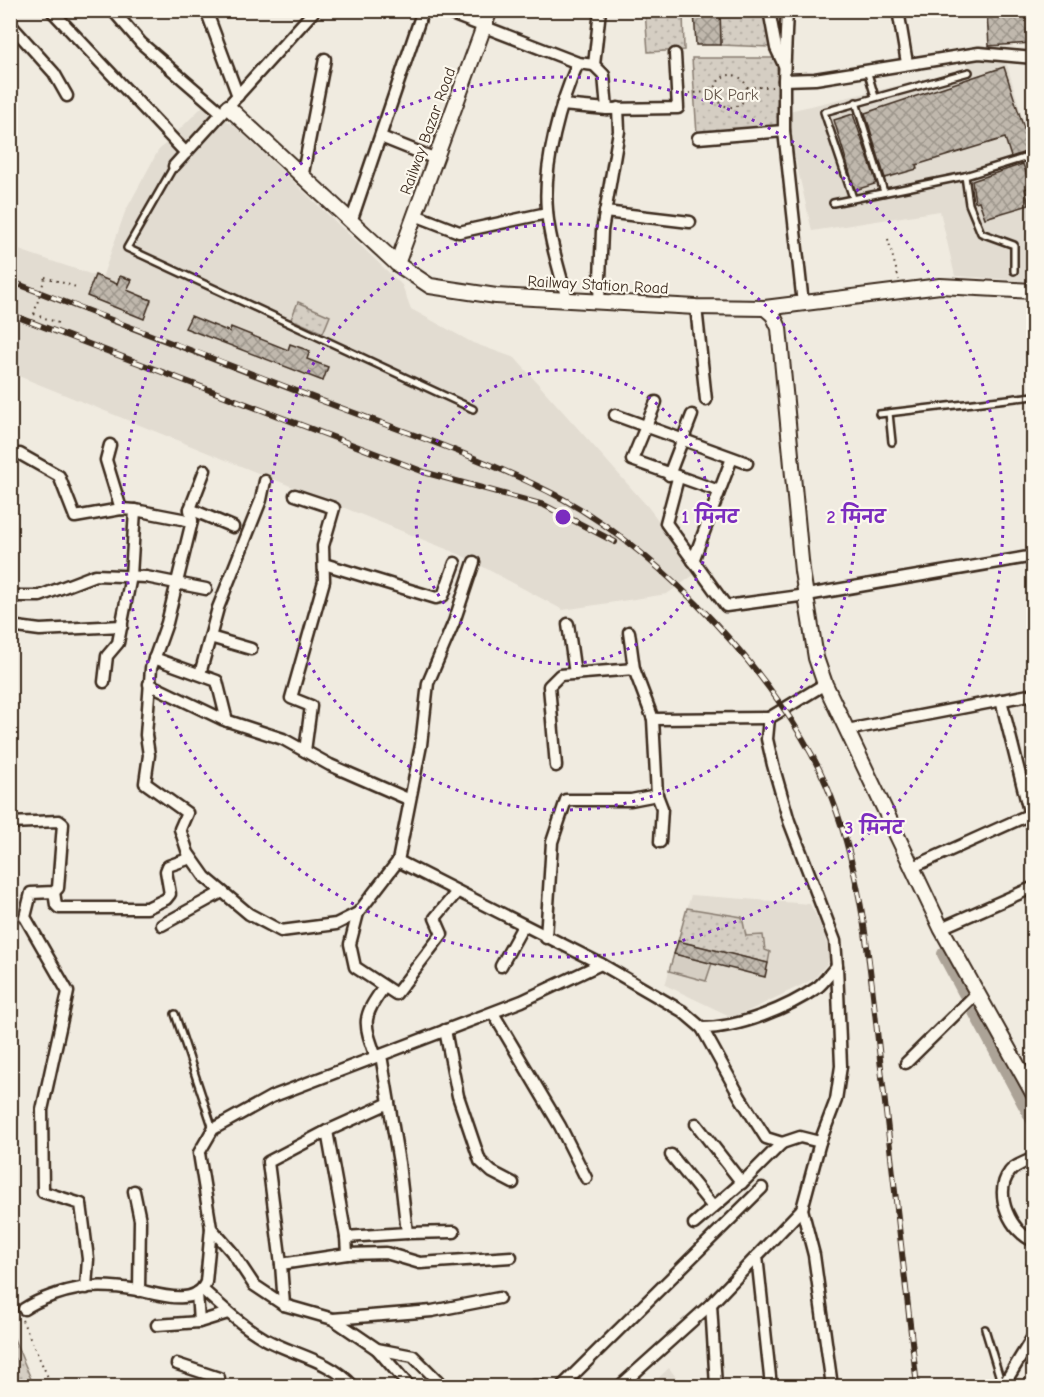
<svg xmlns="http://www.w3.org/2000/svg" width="1044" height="1397" font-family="'Comic Neue','Playpen Sans Deva',sans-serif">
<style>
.built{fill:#e2dcd1}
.green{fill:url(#green-dots);stroke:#887c70;stroke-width:1.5}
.pitch{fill:#d5cec3;stroke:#887c70;stroke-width:1.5}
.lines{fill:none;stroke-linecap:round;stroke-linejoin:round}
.canal{stroke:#aca397;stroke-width:14}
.building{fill:url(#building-cross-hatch);stroke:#3b2a1e;stroke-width:1.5}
.service-casing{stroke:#3b2a1e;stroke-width:10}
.minor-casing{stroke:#3b2a1e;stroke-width:15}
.tertiary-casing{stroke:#3b2a1e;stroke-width:18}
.path{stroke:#3b2a1e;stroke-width:2;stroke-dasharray:1.5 4.5;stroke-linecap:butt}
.service{stroke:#fbf7ec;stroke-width:5}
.minor{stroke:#fbf7ec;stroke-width:10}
.tertiary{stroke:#fbf7ec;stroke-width:14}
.rail-casing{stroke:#3b2a1e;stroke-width:6}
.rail{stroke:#fbf7ec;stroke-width:4;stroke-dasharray:11;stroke-linecap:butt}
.path-bridge{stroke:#3b2a1e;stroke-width:2;stroke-dasharray:1.5 4.5;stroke-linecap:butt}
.ring{fill:none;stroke:#7b2cbf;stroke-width:3;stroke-dasharray:3 6}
.labels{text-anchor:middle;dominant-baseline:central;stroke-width:4.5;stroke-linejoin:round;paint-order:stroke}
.park-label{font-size:16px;fill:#625347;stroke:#fbf7ec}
.street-label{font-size:16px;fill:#3b2a1e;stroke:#fbf7ec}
.centre{fill:#7b2cbf;stroke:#fbf7ec;stroke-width:3}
.ring-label{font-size:18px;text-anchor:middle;font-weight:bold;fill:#7b2cbf;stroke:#fbf7ec;stroke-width:4.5;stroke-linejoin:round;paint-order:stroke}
</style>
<defs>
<pattern id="green-dots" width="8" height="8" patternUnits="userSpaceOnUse" patternTransform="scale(1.5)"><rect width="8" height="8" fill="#d5cec3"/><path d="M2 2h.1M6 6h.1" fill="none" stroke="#b8b1a7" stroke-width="1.8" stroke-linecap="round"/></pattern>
<pattern id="building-cross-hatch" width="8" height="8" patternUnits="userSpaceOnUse" patternTransform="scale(1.5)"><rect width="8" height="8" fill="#c0b8ad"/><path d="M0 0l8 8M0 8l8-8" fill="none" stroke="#9d968c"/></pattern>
</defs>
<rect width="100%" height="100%" fill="#f0ebe0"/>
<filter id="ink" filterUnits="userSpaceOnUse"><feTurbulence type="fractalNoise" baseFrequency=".0167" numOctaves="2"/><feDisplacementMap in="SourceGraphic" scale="12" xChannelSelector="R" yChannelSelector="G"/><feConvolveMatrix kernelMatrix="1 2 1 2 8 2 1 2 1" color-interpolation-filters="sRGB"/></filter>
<g filter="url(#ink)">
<g class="built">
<path d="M966 57 1005 58 1032 150 1028 281 955 276 940 211 812 231 794 153 789 111 969 69Z"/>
<path d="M205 104 238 129 402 285 411 309 473 343 515 358 648 507 698 572 667 594 563 610 461 555 11 373 10 247 102 278 125 212 158 151Z"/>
<path d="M691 895 810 904 823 930 831 959 814 979 734 1018 665 985Z"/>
<path d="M669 1368 681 1384 708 1382V1386H650Z"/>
</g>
<g class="green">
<path d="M645 11H683L684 50 648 52Z"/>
<path d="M720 11H764L770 47 721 45Z"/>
<path d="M692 58H777L779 128 697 135Z"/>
<path d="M298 302 330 316 323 333 291 319Z"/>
<path d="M687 908 742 917 746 936 763 935 765 950 770 952 768 963 678 941Z"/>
<path d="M11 1332 34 1386H11Z"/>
</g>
<path class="pitch" d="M674 954 712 963 706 981 669 971Z"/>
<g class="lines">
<path class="canal" d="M944 954 1034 1122"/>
</g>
<g class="building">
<path d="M694 10H720L721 45H696Z"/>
<path d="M1030 10 1032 43 989 46 987 13Z"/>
<path d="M1004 67 1031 150 1011 157 1005 138 916 165 917 169 885 178 865 113Z"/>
<path d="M853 114 876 181 875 184 855 190 834 120Z"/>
<path d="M1023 164 1031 187 1025 189 1029 205 985 218 979 201 975 202 972 181Z"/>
<path d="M95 275 117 284 120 276 132 280 127 290 151 300 144 319 87 296Z"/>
<path d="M191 316 230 332 231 327 288 350 290 344 310 351 307 359 328 367 323 381 185 328Z"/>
<path d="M678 941 768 963 765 977 674 954Z"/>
</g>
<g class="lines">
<g class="service-casing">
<g id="service">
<path d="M867 70 875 97"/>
<path d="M856 102 884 192"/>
<path d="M174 166 127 248 473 409"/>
<path d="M965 176 969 204 981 233 1014 245V271"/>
<path d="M853 198 824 112 969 72"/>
<path d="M833 203 965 176 1034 155"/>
<path d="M889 413 892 442"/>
<path d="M879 414 1034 396"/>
<path d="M175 1014 213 1129"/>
<path d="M985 1329 1002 1385"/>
</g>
</g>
<g class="minor-casing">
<g id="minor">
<path d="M51 10 186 153"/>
<path d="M206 10 238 96"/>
<path d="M441 10 578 63"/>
<path d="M769 10 776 48 784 65"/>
<path d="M787 10 784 80 815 79 979 53 1034 58"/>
<path d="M898 10 907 63"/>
<path d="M116 14 141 43 222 113"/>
<path d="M10 24 54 73 67 96"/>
<path d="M594 65 604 75 607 109"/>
<path d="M784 80V131L803 304"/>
<path d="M562 105 607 109 678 108 675 54"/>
<path d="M381 137 436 159"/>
<path d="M698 138 784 131"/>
<path d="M174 166 315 10"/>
<path d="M302 178 325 59"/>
<path d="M605 212 690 222"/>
<path d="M415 215 459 232 547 213"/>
<path d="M351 222 423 10"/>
<path d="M567 300C560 271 549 240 547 210 543 165 560 103 578 63L594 65 600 10"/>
<path d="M599 302 602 231 619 131 618 108"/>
<path d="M696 307 706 400"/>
<path d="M656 402 632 460 719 491"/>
<path d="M615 415 747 463"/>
<path d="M110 445 106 460 121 509"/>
<path d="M10 454H20L59 476 75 517 121 509 135 510"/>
<path d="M669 475 692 415"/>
<path d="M678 478 666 523 726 606 807 595 1034 556"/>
<path d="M295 495 334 508 323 546 324 581 291 698 311 706 305 751"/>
<path d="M190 509 233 527"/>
<path d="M192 521 190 509 205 470"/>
<path d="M693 561 732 458"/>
<path d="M324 564 436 598 443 596 455 563"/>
<path d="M10 596H40L95 575 146 577 206 589"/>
<path d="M568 624 575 674"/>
<path d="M10 626 40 630 122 626"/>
<path d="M629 632 634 669"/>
<path d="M210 637 251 649"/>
<path d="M154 658 217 681 227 721"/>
<path d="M200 674 218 608 261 500 265 481"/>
<path d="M104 682 107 656 118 643 131 576 135 510 192 521 167 623 151 668 146 735 149 755 145 783 187 813 180 829 188 853 205 877 249 914 281 931 336 924 358 913 398 861 601 964 682 1011 702 1028C739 1028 788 1008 818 987 825 981 831 972 837 966"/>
<path d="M149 684 222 719 283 739 330 765 408 799"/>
<path d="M825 684 769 718 767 739 773 765 789 821 835 941 837 966 841 1066 836 1100 820 1142 802 1209 814 1255 832 1386"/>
<path d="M1001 700 1034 831"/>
<path d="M653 719 769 718"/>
<path d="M847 730 1034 694"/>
<path d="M657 795 662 808 660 842"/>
<path d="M10 823 59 821 63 824 58 888 54 892 31 893 25 917 68 992 42 1110 43 1192 81 1204 88 1259 86 1288"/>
<path d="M398 861 421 745 428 683 454 622 474 562"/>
<path d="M913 867 1033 813"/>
<path d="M54 892 56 905 59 908H147L166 899 170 894 166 871 168 866 191 858"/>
<path d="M358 913 350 944 355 967 396 994 442 934 435 918 457 892"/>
<path d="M162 925 222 892"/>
<path d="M941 928 1034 887"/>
<path d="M546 938 552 842 566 800H631L657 795 653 719 634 669 560 675 549 686 556 766"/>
<path d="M501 966 523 926"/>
<path d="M493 1013 560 1126 586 1178"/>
<path d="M702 1028 740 1097 766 1138 782 1143 800 1137 820 1142"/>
<path d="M445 1030 458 1096 480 1161 492 1172 513 1183"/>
<path d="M376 1057C363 1021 362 1018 384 987"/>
<path d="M906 1063 977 993"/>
<path d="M696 1124 742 1183"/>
<path d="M327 1131 346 1237"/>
<path d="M671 1155 713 1207"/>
<path d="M1034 1158C1026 1162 1013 1166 1009 1173 993 1194 1011 1233 1034 1241"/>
<path d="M134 1191 140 1220 139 1291"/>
<path d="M694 1224 746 1179 782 1143"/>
<path d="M407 1233 454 1232"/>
<path d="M347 1254 386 1253 420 1263 511 1257"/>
<path d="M757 1256 771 1386"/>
<path d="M281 1264 268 1162 327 1131 389 1103"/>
<path d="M203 1290C222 1307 242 1326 265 1339 294 1355 330 1360 353 1386"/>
<path d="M197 1293 199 1322"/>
<path d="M711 1304 716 1386"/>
<path d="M284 1305 254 1285 232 1252 211 1228 199 1153 213 1129 271 1097 381 1055"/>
<path d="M24 1309C39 1299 63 1291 81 1288 99 1285 120 1287 138 1290 157 1294 196 1308 206 1282L211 1228"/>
<path d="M333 1319 432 1311 499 1298"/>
<path d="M157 1325 199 1322 228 1313"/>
<path d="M377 1349 409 1386"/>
<path d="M177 1364 219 1378 217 1386"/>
<path d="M443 1386 413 1356 377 1349 333 1319 284 1305 281 1264 347 1254 346 1237 407 1233 399 1163 381 1055 522 1001 601 964"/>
<path d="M534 1386H541"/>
<path d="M562 1386 762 1188"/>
<path d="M620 1386 711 1304 802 1209"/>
<path d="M1003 1386 1034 1335"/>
</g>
</g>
<g class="tertiary-casing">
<g id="tertiary">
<path d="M228 107 397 264 430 286 496 296 696 307 765 308 940 286 1034 291"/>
<path d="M397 264 490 10"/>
<path d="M765 308 773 315 779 328 802 571 816 658 825 684 941 928 1034 1095"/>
</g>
</g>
<g class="path">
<circle cx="731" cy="91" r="16"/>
<path d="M747 87H772"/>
<path d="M689 93 715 92"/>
<path d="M888 239 899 280"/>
<path d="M45 277 76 287"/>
<path d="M34 314 61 324"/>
<path d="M10 1294 16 1303"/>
<path d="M22 1320 52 1386"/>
</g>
<use href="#service" class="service"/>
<use href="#minor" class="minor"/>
<use href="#tertiary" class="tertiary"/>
<g class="rail-casing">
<g id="rail">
<path d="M10 281C116 321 221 361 325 402 404 432 488 459 563 499 662 553 782 681 826 784 863 870 870 968 880 1059 892 1168 905 1277 917 1386"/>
<path d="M10 314 427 473 544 505 615 542"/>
</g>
</g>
<use href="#rail" class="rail"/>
<path class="path-bridge" d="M34 314 45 277"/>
</g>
</g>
<g class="ring">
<circle cx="563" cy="517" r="147"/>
<circle cx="563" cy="517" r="293"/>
<circle cx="563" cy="517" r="440"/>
</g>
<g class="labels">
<g class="park-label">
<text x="731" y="95">DK Park</text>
</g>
<g class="street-label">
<text transform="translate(428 131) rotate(-70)">Railway Bazar Road</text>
<text transform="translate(598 285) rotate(3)">Railway Station Road</text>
</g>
</g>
<circle cx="563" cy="517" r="9" class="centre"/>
<g class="ring-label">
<text x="710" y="523">1 मिनट</text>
<text x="856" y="523">2 मिनट</text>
<text x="874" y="834">3 मिनट</text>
</g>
<rect width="1044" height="1397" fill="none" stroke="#fbf7ec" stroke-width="36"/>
<rect x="18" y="18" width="1008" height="1361" fill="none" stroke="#3b2a1e" stroke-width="2" filter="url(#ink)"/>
</svg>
